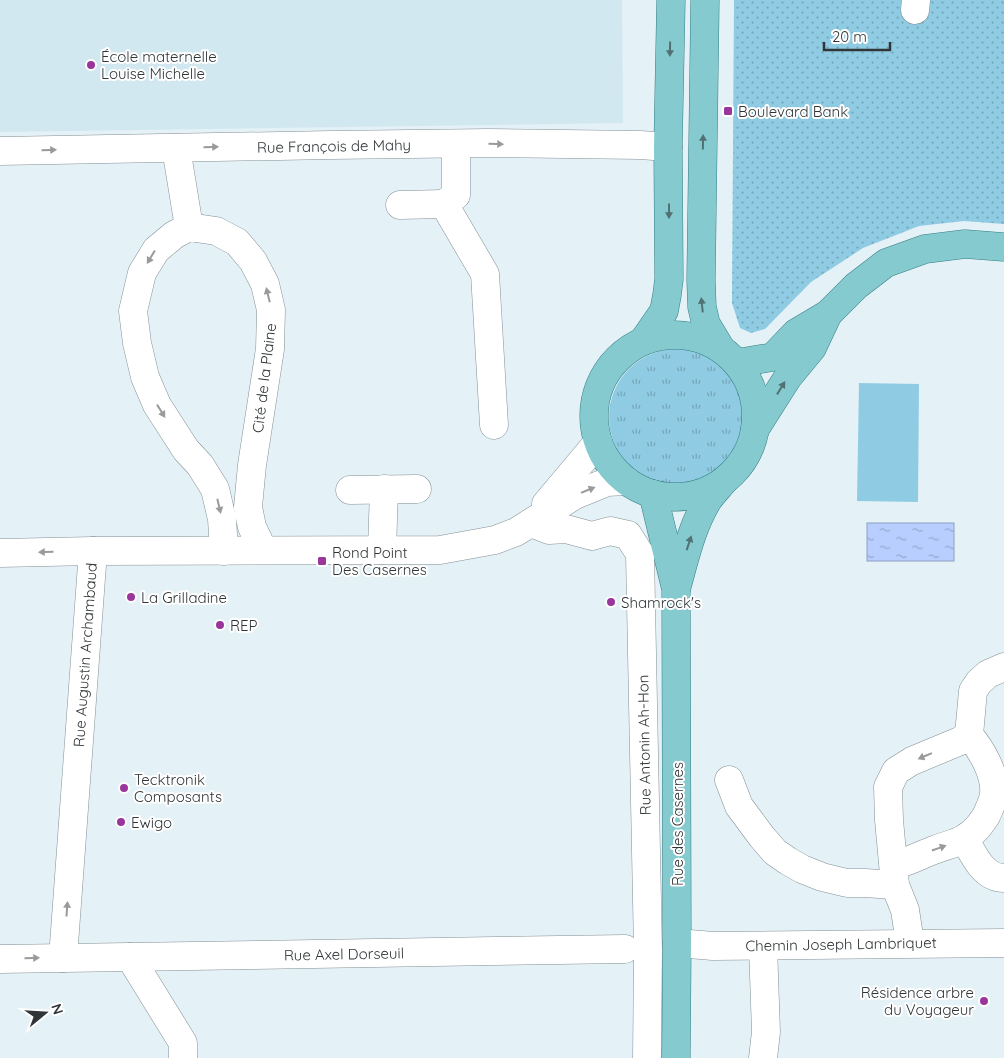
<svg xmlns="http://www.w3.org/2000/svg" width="1004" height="1058" font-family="Quicksand,sans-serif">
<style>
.built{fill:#d2e8f0}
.grass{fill:url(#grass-tufts)}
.park{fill:url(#park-dots)}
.garden{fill:#8fcce3}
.water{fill:url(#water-ripples);stroke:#8ea0c2}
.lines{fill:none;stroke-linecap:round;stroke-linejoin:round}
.minor-casing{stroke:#849095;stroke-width:29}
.major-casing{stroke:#337f85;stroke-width:29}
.minor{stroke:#fff;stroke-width:28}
.major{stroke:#85cacf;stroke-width:28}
.oneway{fill:#527174}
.oneway2{fill:#989a9b}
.poi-dot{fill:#9a359b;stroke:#fff;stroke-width:2}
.labels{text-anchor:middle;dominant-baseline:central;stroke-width:4;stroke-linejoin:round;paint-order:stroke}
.poi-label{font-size:15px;fill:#303537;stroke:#fff;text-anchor:start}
.street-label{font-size:15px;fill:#303537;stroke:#fff}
</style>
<defs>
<pattern id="grass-tufts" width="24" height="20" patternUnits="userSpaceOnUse" patternTransform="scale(1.25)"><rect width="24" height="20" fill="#8fcce3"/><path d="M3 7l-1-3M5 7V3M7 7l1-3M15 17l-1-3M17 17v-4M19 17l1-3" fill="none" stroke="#75a6b9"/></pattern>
<pattern id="park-dots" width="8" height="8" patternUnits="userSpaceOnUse" patternTransform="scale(1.25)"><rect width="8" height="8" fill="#8fcce3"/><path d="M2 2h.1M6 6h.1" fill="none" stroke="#75a6b9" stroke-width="1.8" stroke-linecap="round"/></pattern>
<pattern id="water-ripples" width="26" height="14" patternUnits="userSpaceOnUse" patternTransform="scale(1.25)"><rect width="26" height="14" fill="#b7cefe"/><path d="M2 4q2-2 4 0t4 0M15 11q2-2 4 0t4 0" fill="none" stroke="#95a8ce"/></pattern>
</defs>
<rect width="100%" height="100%" fill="#e4f1f6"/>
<path class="built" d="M0 0H622L623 123 0 132Z"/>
<circle class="grass" cx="677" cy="417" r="68"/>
<path class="park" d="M734 0H1004V224L964 221 919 226 863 248 811 282 765 329 751 333 740 328 732 303Z"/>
<path class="garden" d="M859 383 919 384 918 502 857 501Z"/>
<rect class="water" x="867" y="523" width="87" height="38"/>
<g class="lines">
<g class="minor-casing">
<g id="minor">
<path d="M915 10 916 0"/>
<path d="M456 144V195L444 204 485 274 494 425"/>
<path d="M176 148 189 227"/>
<path d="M0 151 331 145 489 143 640 145 668 147"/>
<path d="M400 205 444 204"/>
<path d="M350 490 417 489"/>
<path d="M546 504 598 442"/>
<path d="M531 523 549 530 566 529 592 536 610 531 628 535 640 554 648 950 647 1058"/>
<path d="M382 550 384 489"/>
<path d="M224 551 222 519 215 489 200 465 186 450 157 405 145 377 137 343 133 311 142 273 156 250 174 235 189 227 216 231 237 242 253 261 265 284 271 310 270 349 252 465 248 507 252 527 263 550"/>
<path d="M0 553 93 551 440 550 495 540 516 532 575 495 607 482 626 481"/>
<path d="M729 780 739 806 762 837 775 852 788 861 802 869 822 877 847 883H865L895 885"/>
<path d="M965 839C973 854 983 878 1004 878"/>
<path d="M894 865C909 862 922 854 937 849 946 845 956 844 965 838 975 832 980 825 986 816 989 809 993 802 994 794 996 774 981 749 969 735L973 691 979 682 988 674 1004 667"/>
<path d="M677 943 713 946 1004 943"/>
<path d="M910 943 905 910 895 885 889 820 888 787 896 771 912 761 960 741 969 735"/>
<path d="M130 957 183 1043V1058"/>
<path d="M63 958 93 551"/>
<path d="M0 959 625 949"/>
<path d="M763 1058 766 1032 763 946"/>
</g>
</g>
<g class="major-casing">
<g id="major">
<path d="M705 0 701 280 702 307 706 324 721 349"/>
<circle cx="675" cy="416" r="81"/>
<path d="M644 340 664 311 667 295 669 279 668 147 671 0"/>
<path d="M737 363 773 357 796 333 828 314 856 286 886 263 925 249 965 244 1004 247"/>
<path d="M755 429 788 377 812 348 828 314"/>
<path d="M653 494 676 589 677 943 676 1058"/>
<path d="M677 586C685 557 692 526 708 500 712 494 718 488 723 482"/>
</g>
</g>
<use href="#minor" class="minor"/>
<use href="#major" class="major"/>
</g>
<defs><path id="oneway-solid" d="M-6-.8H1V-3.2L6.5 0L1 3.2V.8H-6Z" transform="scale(1.25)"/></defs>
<g class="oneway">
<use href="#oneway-solid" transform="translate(670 49) rotate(91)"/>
<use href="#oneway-solid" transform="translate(703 142) rotate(-89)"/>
<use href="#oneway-solid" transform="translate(669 211) rotate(90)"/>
<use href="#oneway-solid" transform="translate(702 305) rotate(-96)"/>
<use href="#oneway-solid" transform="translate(781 388) rotate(-58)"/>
<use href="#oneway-solid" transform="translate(689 543) rotate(-72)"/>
</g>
<g class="oneway2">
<use href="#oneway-solid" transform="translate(496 144) rotate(1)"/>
<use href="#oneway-solid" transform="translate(211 147) rotate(-1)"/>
<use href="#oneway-solid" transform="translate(49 150) rotate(-1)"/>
<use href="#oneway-solid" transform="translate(151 257) rotate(121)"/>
<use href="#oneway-solid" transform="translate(268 295) rotate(-104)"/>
<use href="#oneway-solid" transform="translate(161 411) rotate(58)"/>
<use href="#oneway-solid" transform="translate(588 490) rotate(-22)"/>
<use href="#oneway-solid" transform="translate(219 506) rotate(77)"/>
<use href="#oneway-solid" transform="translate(46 552) rotate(179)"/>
<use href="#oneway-solid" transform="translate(925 756) rotate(157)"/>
<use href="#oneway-solid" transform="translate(939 848) rotate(-19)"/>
<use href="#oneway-solid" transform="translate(67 909) rotate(-86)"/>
<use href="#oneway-solid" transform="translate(32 958) rotate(-1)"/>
</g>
<g class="poi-dot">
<circle cx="91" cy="65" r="5"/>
<rect x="723" y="106" width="10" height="10" rx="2.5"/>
<rect x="317" y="556" width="10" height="10" rx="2.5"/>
<circle cx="131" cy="597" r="5"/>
<circle cx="611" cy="602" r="5"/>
<circle cx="220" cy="625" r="5"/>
<circle cx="124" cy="788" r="5"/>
<circle cx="121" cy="822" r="5"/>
<circle cx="984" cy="1001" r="5"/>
</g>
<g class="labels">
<g class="poi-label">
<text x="101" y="56">École maternelle<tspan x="101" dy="17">Louise Michelle</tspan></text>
<text x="738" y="111">Boulevard Bank</text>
<text x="332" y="552">Rond Point<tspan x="332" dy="17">Des Casernes</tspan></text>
<text x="141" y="597">La Grilladine</text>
<text x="621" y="602">Shamrock's</text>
<text x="230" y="625">REP</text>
<text x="134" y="779">Tecktronik<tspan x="134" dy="17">Composants</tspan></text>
<text x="131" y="822">Ewigo</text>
<text x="974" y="992" text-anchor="end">Résidence arbre<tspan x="974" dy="17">du Voyageur</tspan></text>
</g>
<g class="street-label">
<text transform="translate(334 146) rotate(-1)">Rue François de Mahy</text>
<text transform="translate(264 378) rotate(-83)">Cité de la Plaine</text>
<text transform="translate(85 655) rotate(-86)">Rue Augustin Archambaud</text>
<text transform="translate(644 745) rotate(-91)">Rue Antonin Ah-Hon</text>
<text transform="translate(677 824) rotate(-90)">Rue des Casernes</text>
<text transform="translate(841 944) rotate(-1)">Chemin Joseph Lambriquet</text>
<text transform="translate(344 954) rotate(-1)">Rue Axel Dorseuil</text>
</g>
</g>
<g transform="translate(45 1013) rotate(72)" stroke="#ffffff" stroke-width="4" paint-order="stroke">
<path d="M0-4L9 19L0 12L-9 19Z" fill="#303537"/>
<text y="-8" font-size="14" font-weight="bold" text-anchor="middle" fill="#303537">N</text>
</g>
<path d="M824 42v8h66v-8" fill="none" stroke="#303537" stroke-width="2.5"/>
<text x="832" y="42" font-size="15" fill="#303537" stroke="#ffffff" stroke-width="4" paint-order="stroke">20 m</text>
</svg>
